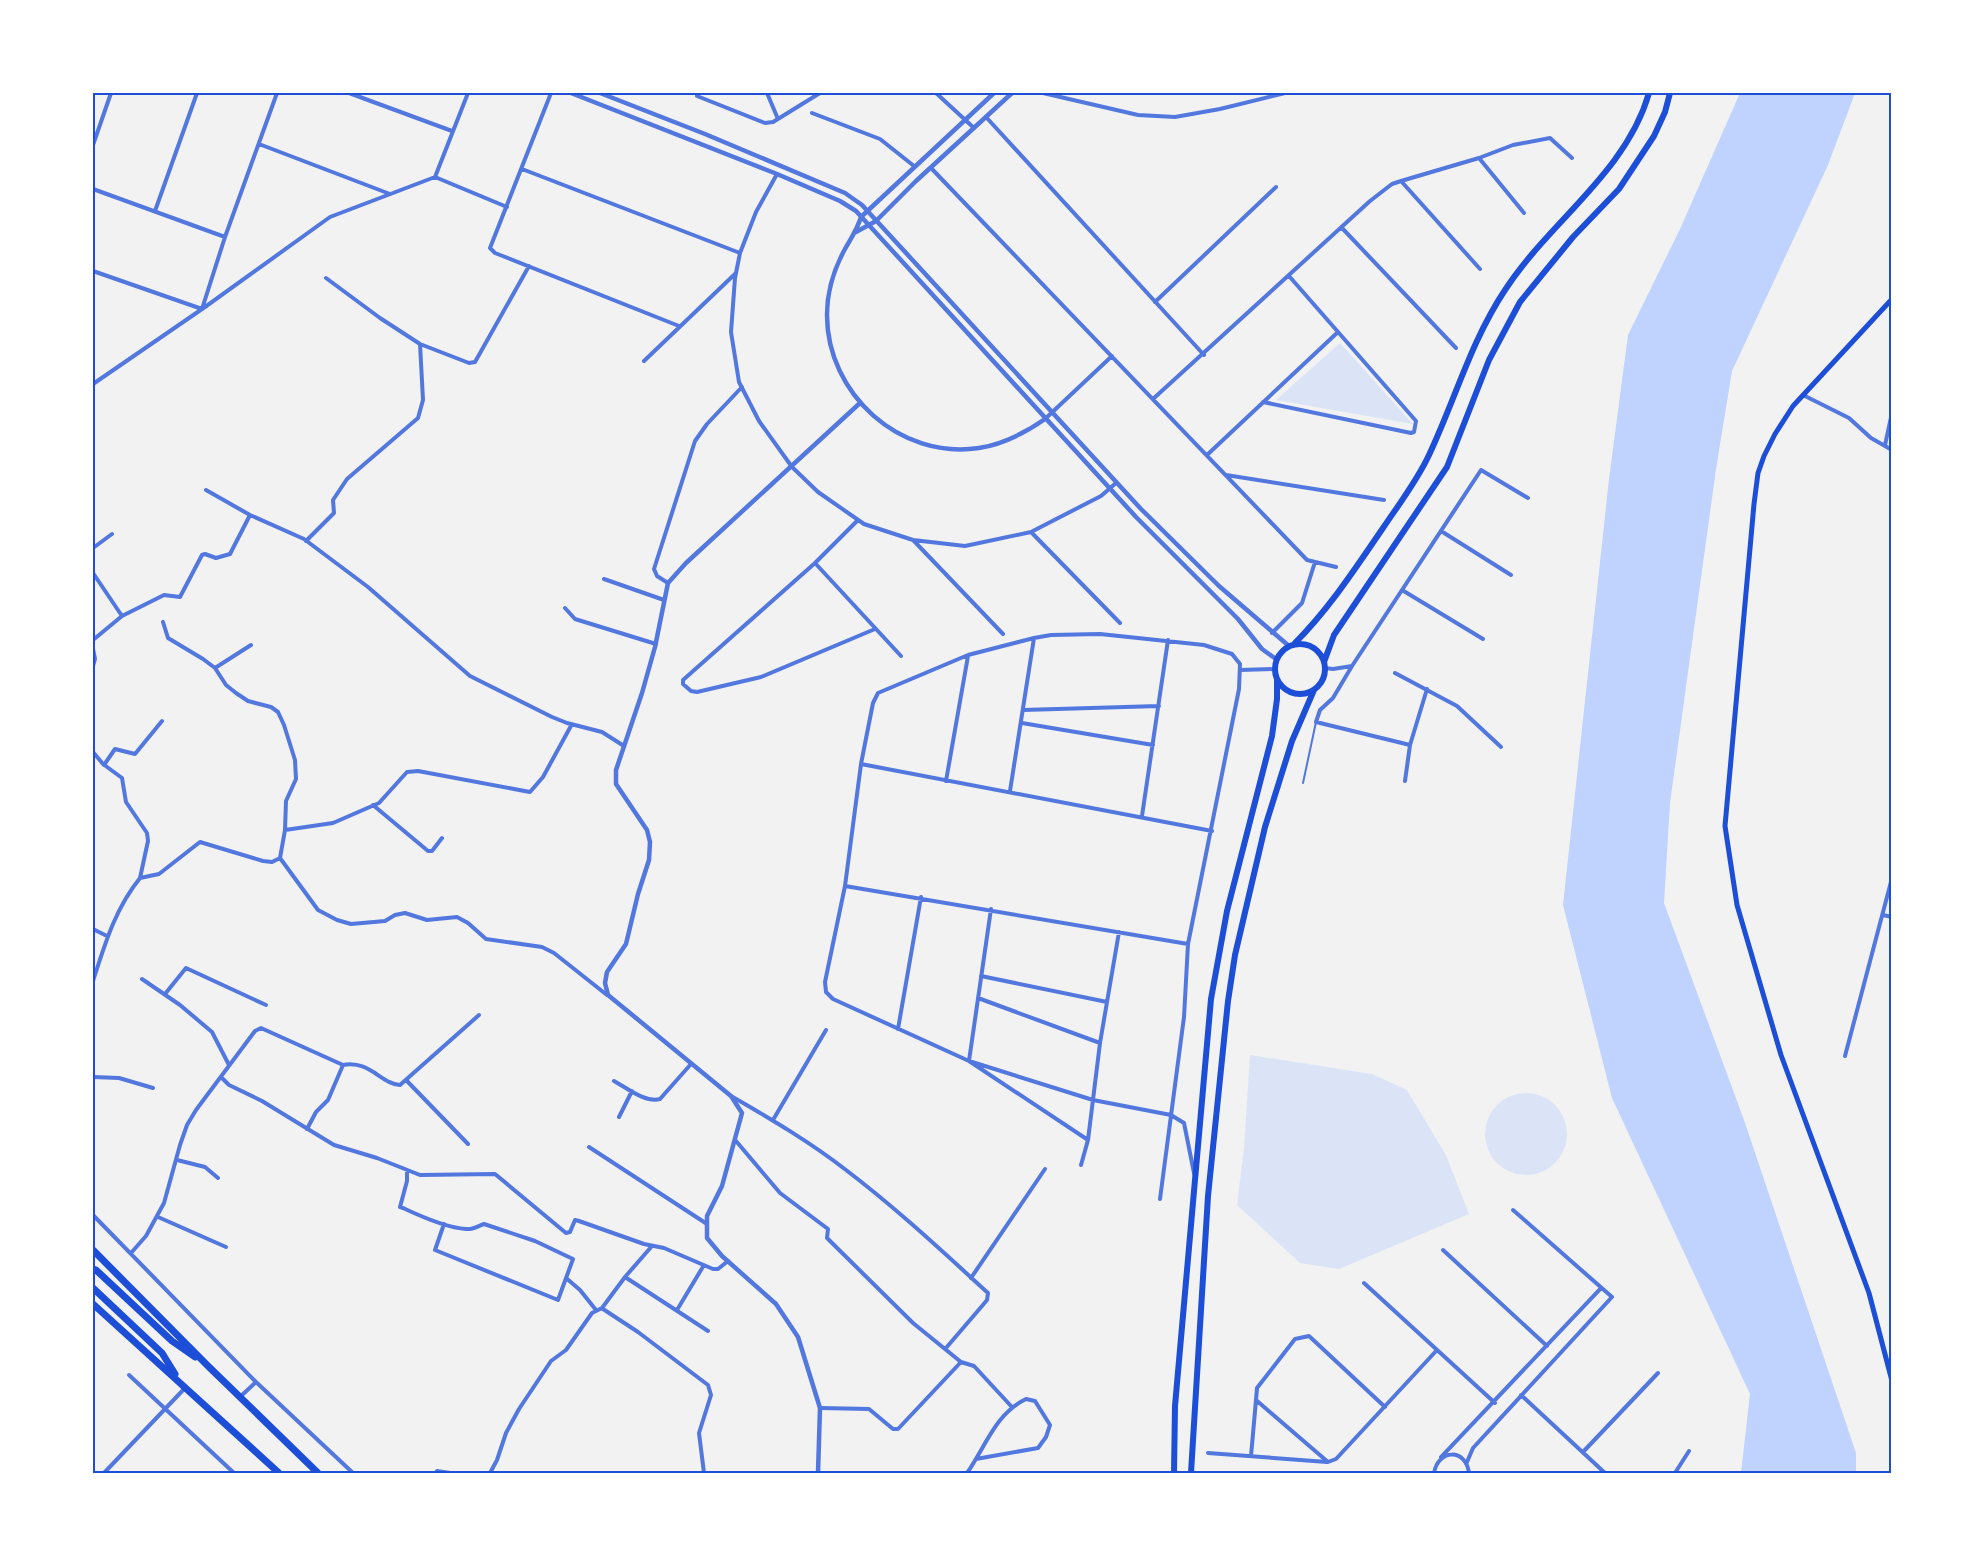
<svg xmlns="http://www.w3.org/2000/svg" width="1985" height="1566" font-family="Barlow,sans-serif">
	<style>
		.green { fill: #dbe4f7 }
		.water { fill: #bfd3fe }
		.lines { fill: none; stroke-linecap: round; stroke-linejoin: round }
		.service { stroke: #5277de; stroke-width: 2 }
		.minor { stroke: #5277de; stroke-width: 4 }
		.tertiary { stroke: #5277de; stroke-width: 4.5 }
		.secondary { stroke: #1d4ed8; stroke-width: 5 }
		.primary { stroke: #1d4ed8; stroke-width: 6 }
		.trunk { stroke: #1d4ed8; stroke-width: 7 }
		.neatline { fill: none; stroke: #1d4ed8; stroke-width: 2 }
	</style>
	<rect width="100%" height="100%" fill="#f2f2f2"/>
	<path class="green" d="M1340,343L1413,424L1276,400Z
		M1250,1055L1372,1074L1407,1090L1446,1155L1469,1214L1339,1269L1300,1263L1237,1205L1244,1148Z
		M1485 1134a41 41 0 1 1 82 0a41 41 0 1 1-82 0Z"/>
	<path class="water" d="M1740,93H1855L1828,165L1732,371L1716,469L1670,803L1664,903L1744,1120L1856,1453V1473H1741L1750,1394L1612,1098L1563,905L1609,479L1628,335L1680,229Z"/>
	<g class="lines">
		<path class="service" d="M1303,783L1316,722"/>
		<path class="minor" d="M349,93L452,131
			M551,93L490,248L495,253L679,326
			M767,93L778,119
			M936,93L974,128
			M1043,93L1138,115L1175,117L1220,109L1285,93
			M697,96L765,123L773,122L820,93
			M812,113L880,139L914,166
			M986,117L1204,355
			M259,144L390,194
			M93,145L111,93
			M1479,158L1524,213
			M931,168L1307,560L1336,567
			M522,169L740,253
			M777,174L756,212L740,253L735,278L731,332L739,382L759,421L792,467L818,492L864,524L913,540L965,546L1031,532L1101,496L1116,483
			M435,177L468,93
			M435,177L507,207
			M1401,181L1480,269
			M93,189L225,237
			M155,211L197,93
			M1342,228L1456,348
			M93,271L202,309L225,237L277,93
			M326,278L380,318L420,344L469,363L475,362L529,266
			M1155,302L1276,187
			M644,361L736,273
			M93,384L205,307L330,217L435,177
			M1803,395L1849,418L1871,438L1892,450
			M1153,399L1370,201L1392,184L1401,181L1479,158L1513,145L1550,138L1572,158
			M1263,402L1411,433L1414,432L1416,421L1289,276
			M1045,419L1112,356
			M1885,445L1892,413
			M1207,455L1338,332
			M1226,475L1384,500
			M206,490L250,515L304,539L368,587L470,676L552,717L567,723L602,732L624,746
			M858,520L815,563L683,680V684L691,691L697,692L761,677L875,629
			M1441,531L1511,575
			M1031,532L1120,623
			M306,541L334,513L333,500L347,479L418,418L423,400L420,344
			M914,541L1003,634
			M93,548L112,534
			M815,563L901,656
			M93,573L122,616
			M604,579L664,600
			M668,583L657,576L654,569L695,441L707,424L742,387
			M1402,590L1483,639
			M565,608L575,619L656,644
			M163,622L168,638L203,659L215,668L226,685L236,693L248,701L271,707L278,712L284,725L295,760L296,779L286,801L285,830L280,858L318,910L337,920L351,924L385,921L395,915L405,913L427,920L457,917L468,923L486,939L542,947L554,953L607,995
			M1272,633L1302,603L1315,562
			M93,640L122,616L164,595L180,597L202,555L205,554L216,558L230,554L250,515
			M93,649L95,659L93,666
			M1352,666L1333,698L1320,710L1316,722L1410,745
			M215,668L251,645
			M1325,668L1333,669L1352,666L1481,470L1528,498
			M1240,670L1275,669
			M1395,673L1457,706L1501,747
			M1023,710L1159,706
			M1022,723L1153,745
			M93,737V738
			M93,752L103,764L122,778L126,802L147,833L148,841L140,878
			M861,764L1212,831
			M104,765L115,749L135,754L162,721
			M946,781L968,656
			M1405,781L1410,745L1427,689
			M1010,791L1034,638
			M373,805L428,851H432L442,838
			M1142,816L1168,640
			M285,830L333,823L379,803L407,772L418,771L530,792L543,777L572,724
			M845,886L1188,944
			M991,909L969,1061L1088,1140
			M1883,915L1892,917
			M93,929L107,936
			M981,976L1107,1002
			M142,979L180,1005L212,1032L229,1065
			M93,981C105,944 115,909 140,878L159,874L200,842L263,861L272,862L280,858
			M165,994L186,968L266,1005
			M978,998L1100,1043
			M898,1029L921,897
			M1845,1056L1892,878
			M93,1077L119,1078L153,1088
			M221,1077L229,1085L262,1101L334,1145L377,1158L420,1175L495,1174L566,1233L570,1232L575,1220L579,1221L644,1244L664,1248L713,1269H718L728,1261
			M406,1080L468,1144
			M614,1081C627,1088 645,1103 660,1099L691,1064
			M731,1096C771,1119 810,1142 846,1170C896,1208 942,1251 988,1293L987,1300L982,1306L946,1348
			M619,1117L632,1091
			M773,1120L826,1030
			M307,1129L316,1112L328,1100L343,1065
			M736,1141L780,1193L828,1229L827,1238L913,1323L961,1362L974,1366L1011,1406
			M589,1147L707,1224
			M177,1160L205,1167L218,1178
			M1081,1165L1088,1140L1100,1043L1119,932
			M407,1170V1181L400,1207L403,1208C420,1216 447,1228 466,1229C472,1230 478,1226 484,1224L535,1241L573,1259L558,1300L435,1250L444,1224
			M1160,1199L1184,1017L1188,944L1239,689L1240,664L1232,654L1204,645L1100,634L1051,635L1034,638L968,655L878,693L873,703L861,764L845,886L825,982L826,992L833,999L969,1061L1093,1100L1171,1115L1184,1123L1194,1173
			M93,1215L256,1382L353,1473
			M158,1217L226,1247
			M652,1246L625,1277L708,1331
			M1443,1250L1547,1346
			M131,1253L146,1236L164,1203L180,1145L187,1125L196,1110L255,1031L261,1028L343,1065C370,1060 381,1084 400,1085L479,1015
			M566,1278L580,1290L596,1310
			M971,1278L1045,1169
			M1364,1283L1495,1403
			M603,1309L638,1332L708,1385L711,1395L699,1433L704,1473
			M677,1310L704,1265
			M129,1375L234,1473
			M1521,1395L1605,1473
			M240,1397L256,1382
			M1385,1407L1309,1336L1295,1339L1257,1388L1256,1400L1328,1462L1336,1459L1437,1350
			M820,1408L869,1409L893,1429H898L961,1362
			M1583,1452L1658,1373
			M1208,1453L1327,1462
			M1251,1456L1256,1400
			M1441,1457L1601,1288
			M1467,1462L1473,1448L1612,1297L1513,1210
			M104,1473L185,1388
			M436,1473L437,1471L450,1473
			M490,1473L497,1460L506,1433L519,1409L551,1361L566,1350L592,1313L602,1308L625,1277
			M967,1473C986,1446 995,1414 1026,1399L1035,1401L1050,1425L1046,1437L1038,1448L976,1459
			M1434,1473C1438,1449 1466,1448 1469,1473
			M1675,1473L1689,1451"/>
		<path class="tertiary" d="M571,93L777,174L840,201L856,211L1136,517L1238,619L1262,649L1276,659
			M600,93L705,134L845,193L862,205L1141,509L1219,586L1289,646
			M994,93L861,217C857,230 851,238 845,249C834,269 827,292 827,315C827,394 900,460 979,448C1004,444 1025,433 1045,419
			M856,232L876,221L916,181L1012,93
			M818,1473L820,1408L798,1337L776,1304L722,1256L707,1238V1216L722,1186L742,1113L731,1096L608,995L605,983L607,972L626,944L638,894L649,860L650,842L647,830L616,784V770L642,693L655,647L668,583L686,563L860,403"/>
		<path class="secondary" d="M1892,299L1793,406L1775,434L1764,456L1758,473L1754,504L1725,826L1737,905L1781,1055L1869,1293L1892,1381"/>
		<path class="primary" d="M1275 669a25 25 0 1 1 50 0a25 25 0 1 1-50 0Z
			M1294,644C1329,609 1355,569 1383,528C1399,504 1417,481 1429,455C1455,400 1471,341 1505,290C1549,222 1626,173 1649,93
			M1324,662L1334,635L1447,467L1489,360L1520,302L1573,237L1619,189L1654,136L1665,112L1670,93
			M1174,1473L1175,1406L1211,999L1227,911L1272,736L1277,699V679
			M1191,1473L1208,1196L1228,1001L1235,955L1265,827L1292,741L1314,690"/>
		<path class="trunk" d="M93,1250L208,1366L318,1473
			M93,1269L96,1270L172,1341L195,1357
			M93,1288L162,1353L175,1374
			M93,1304L279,1473"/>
	</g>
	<rect width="1985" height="1566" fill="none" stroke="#ffffff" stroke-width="189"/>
	<rect x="94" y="94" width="1796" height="1378" class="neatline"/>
</svg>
